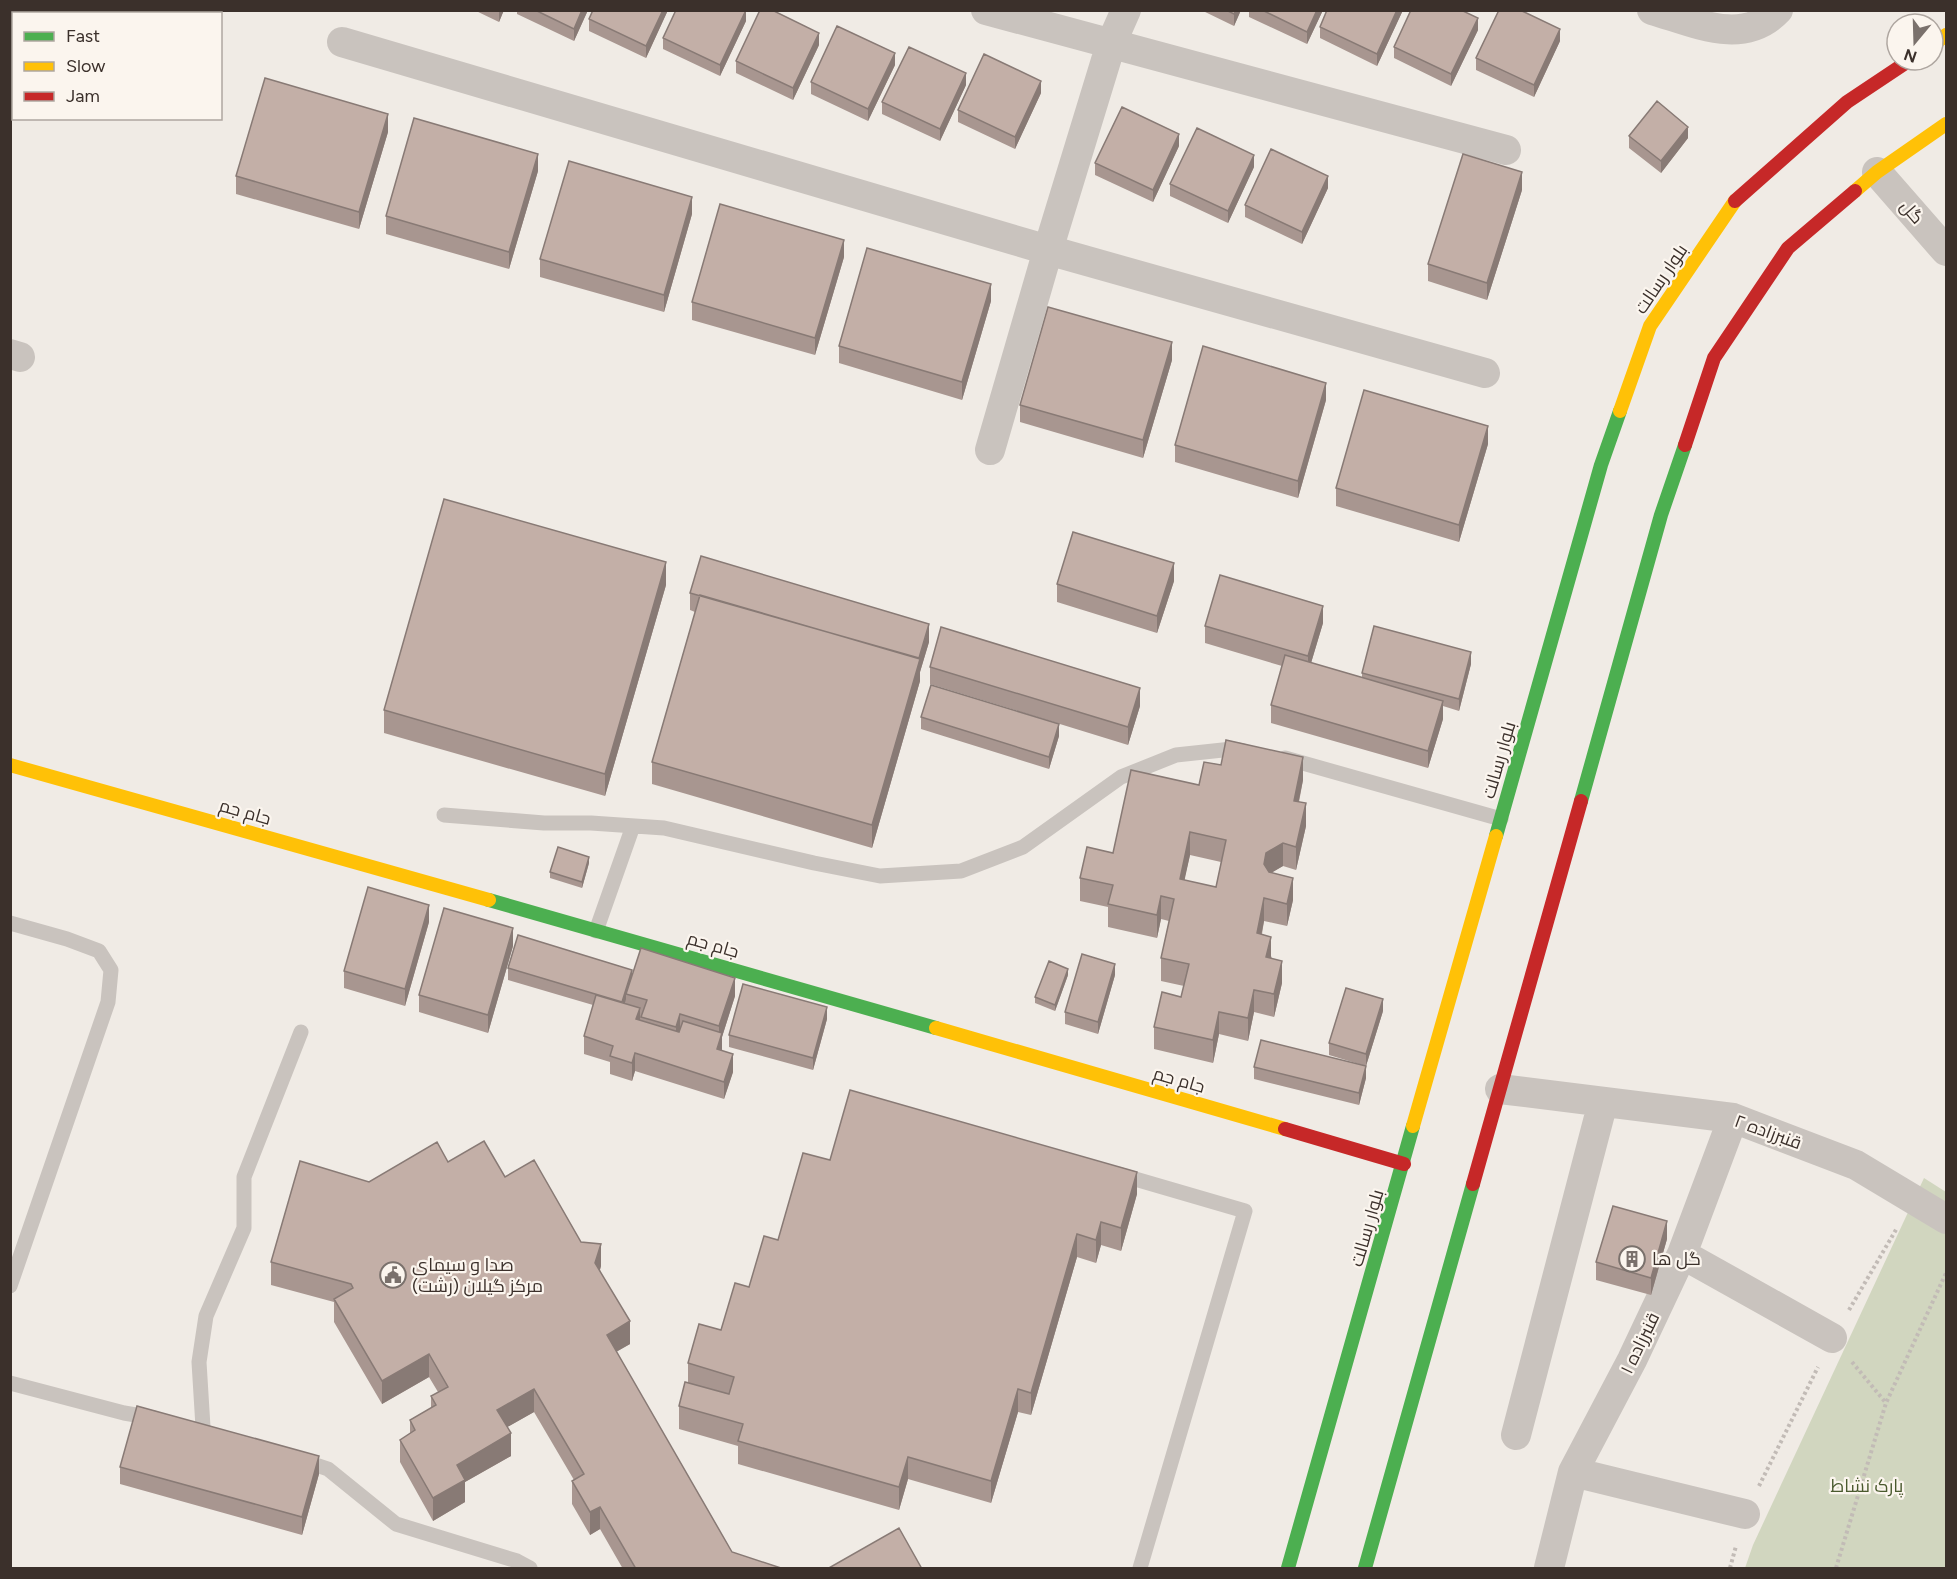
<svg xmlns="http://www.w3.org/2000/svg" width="1957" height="1579" font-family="Figtree,Cairo,sans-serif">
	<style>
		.green { fill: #d1d6bf }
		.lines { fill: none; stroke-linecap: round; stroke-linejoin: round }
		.path { stroke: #c2bbb6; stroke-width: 4; stroke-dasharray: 3 3; stroke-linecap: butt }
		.lane { stroke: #c9c3be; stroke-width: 15 }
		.street { stroke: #c9c3be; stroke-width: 30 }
		.fast { stroke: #4caf50; stroke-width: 14 }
		.slow { stroke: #ffc107; stroke-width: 14 }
		.jam { stroke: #c62828; stroke-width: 14 }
		.wall { fill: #a89690; fill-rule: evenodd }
		.shaded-wall { fill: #887a75 }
		.building { fill: #c3afa7; stroke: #887a75; stroke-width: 1.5; fill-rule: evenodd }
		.labels { text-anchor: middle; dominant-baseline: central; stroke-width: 4.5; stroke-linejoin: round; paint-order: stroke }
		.street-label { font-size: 18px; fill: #3b302b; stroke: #fbf5ee }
		.poi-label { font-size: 18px; fill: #3b302b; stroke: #fbf5ee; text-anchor: start }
		.park-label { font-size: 18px; fill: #4a5a2e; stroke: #fbf5ee }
	</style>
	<rect width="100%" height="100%" fill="#f0ebe5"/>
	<path class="green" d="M1924,1178L1946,1192V1568H1745L1753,1545Z"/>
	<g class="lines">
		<path class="path" d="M1849,1310L1897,1228
			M1852,1362L1886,1403
			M1759,1486L1818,1367
			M1730,1568L1736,1546
			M1836,1568L1886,1403L1946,1273"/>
		<path class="lane" d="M1285,758L1501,819
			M444,815L544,823H591L664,828L814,863L880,876L961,871L1023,847L1121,777L1176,755L1232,749L1243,751
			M10,923L67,939L99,951L111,970L108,1002L10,1286
			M596,931L633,826
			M1118,1174L1245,1211L1140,1568
			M10,1383L124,1413L154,1418
			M203,1427L199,1362L206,1316L244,1228V1177L301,1032
			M301,1460L328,1469L396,1524L517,1561L530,1568"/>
		<path class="street" d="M986,10L1506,150
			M1652,10C1694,22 1743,47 1778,10
			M342,42L1048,250L1485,373
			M1877,172L1946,251
			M10,354L20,357
			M990,450L1048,250L1111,44L1126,10
			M1500,1089L1733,1118L1856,1165L1946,1219
			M1682,1254L1832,1338
			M1516,1435L1603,1102
			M1573,1472L1745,1514
			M1549,1568L1573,1472L1632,1360L1682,1254L1733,1118"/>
		<path class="fast" d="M1581,801L1661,515L1685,445
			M1496,836L1601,465L1620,411
			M489,900L936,1028
			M1288,1568L1413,1126
			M1365,1568L1473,1184"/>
		<path class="slow" d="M1933,45L1946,35
			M1855,191L1877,172L1946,124
			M1620,411L1650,326L1735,201
			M10,765L489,900
			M936,1028L1285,1129
			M1413,1126L1496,836"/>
		<path class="jam" d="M1735,201L1847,102L1910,60
			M1685,445L1714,358L1788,248L1855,191
			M1285,1129L1404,1164
			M1473,1184L1581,801"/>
	</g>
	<path class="wall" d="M474,10H504L499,22Z
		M517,10H588L574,41L517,14Z
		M593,10H668L646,58L589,31V19Z
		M746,10V21L720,76L663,49V38Z
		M1201,10H1241L1234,26Z
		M1249,10H1323L1307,44L1249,17Z
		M1327,10H1403L1377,66L1320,38V27Z
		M1478,30L1451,86L1394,58V47Z
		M1560,41L1534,97L1476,70V58Z
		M819,45L793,100L736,73V61Z
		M895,65L868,121L811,94V82Z
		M966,85L940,141L882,114V102Z
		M1041,93L1015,149L958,122V110Z
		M388,132L359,229L236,194V176Z
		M1629,136L1688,138L1661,173L1629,148Z
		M1179,146L1153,202L1095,175V163Z
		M1254,167L1228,223L1170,196V184Z
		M538,171L509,269L386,234V216Z
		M1328,188L1302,244L1245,217V205Z
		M1522,190L1487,300L1428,281V264Z
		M692,214L664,312L540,277V259Z
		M844,257L815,355L692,320V302Z
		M991,301L962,400L839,363V346Z
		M1172,360L1143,458L1020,422V405Z
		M1326,400L1298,498L1175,462V445Z
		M1488,444L1459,542L1336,506V488Z
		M1174,581L1157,633L1057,602V584Z
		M666,585L605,796L384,733V710Z
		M690,593L929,642L920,672V681L872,848L652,784V762L695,612L690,610Z
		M1323,623L1311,663L1362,678V673L1471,664L1459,711L1443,706V719L1428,768L1271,723V705L1282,666L1205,643V626Z
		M930,667L1140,706L1128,745L930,684Z
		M921,717L1059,736L1049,769L921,729Z
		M1221,765L1303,780L1299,802L1306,826L1296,870L1283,866L1272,872L1293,900L1287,926L1264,921L1262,934L1282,983L1274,1017L1254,1012L1248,1041L1219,1034L1213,1063L1154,1049V1027L1181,997L1184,986L1161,981V958L1169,921L1161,919L1157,938L1108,927V907L1080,901V878L1113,853L1199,785ZM1190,855L1221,862L1216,887L1184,880Z
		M589,863L582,888L550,878V872Z
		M429,922L405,1006L344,988V971Z
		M513,946L488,1033L419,1012V995Z
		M508,968L632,978L735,996L722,1037V1050L733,1072L724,1099L635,1071L632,1081L610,1074V1062L584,1054V1036L593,1005L508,980Z
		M1068,975L1055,1011L1035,1003V997Z
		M1115,975L1098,1034L1065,1024V1012Z
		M1383,1011L1366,1066V1078L1359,1105L1254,1079V1067L1362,1065L1329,1055V1043Z
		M827,1019L813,1070L729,1047V1035Z
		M830,1160L1137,1194L1121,1251L1101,1245L1096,1263L1077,1257L1031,1415L1018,1412L991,1503L908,1479L899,1510L738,1464V1446L679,1429V1406L688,1383V1363L721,1330L749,1287L778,1240Z
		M448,1162L505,1177L581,1242L601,1266L600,1270L630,1344L616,1352L732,1552L784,1569H623L600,1529L590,1535L572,1504V1481L574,1480L534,1412L507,1427L511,1456L465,1482V1502L433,1521L400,1462V1440L410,1434V1420L431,1408V1396L438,1392L429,1377L382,1404L334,1322V1302L271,1285V1262L369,1182Z
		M1667,1239L1651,1295L1596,1280V1262Z
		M120,1467L319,1474L302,1535L120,1484Z"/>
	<path class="shaded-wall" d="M499,10H504L499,22Z
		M582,10H588L574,41V29Z
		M663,10H668L646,58V46Z
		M746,10V21L720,76V65Z
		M1236,10H1241L1234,26V14Z
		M1317,10H1323L1307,44V32Z
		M1397,10H1403L1377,66V54Z
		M1478,18V30L1451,86V74Z
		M1560,29V41L1534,97V85Z
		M819,33V45L793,100V88Z
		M895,53V65L868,121V109Z
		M966,73V85L940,141V129Z
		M1041,81V93L1015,149V137Z
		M388,114V132L359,229V212Z
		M1688,127V138L1661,173V161Z
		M1179,134V146L1153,202V190Z
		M538,154V171L509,269V252Z
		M1254,155V167L1228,223V211Z
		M1522,172V190L1487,300V283Z
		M1328,176V188L1302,244V232Z
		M692,197V214L664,312V295Z
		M844,240V257L815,355V338Z
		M991,284V301L962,400V382Z
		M1172,342V360L1143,458V440Z
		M1326,383V400L1298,498V481Z
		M1488,426V444L1459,542V525Z
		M666,562V585L605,796V774Z
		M1174,563V581L1157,633V616Z
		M1323,606V623L1308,673V656Z
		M929,624V642L920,672V681L872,848V825Z
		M1471,652V664L1459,711V699Z
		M1140,688V706L1128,745V727Z
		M1443,701V719L1428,768V751Z
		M1059,724V736L1049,769V757Z
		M1303,757V780L1294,824V801Z
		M1306,803V826L1296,870V847Z
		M1190,832V855L1180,901V879Z
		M1283,843V866L1266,876L1264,864L1266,853Z
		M589,857V863L582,888V882Z
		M1293,878V900L1287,926V904Z
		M1161,896V919L1157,938V915Z
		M1264,898V921L1257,956V933Z
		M429,905V922L405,1006V989Z
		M513,928V946L488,1033V1015Z
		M1271,937V960L1266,957Z
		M1282,961V983L1274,1017V994Z
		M1115,964V975L1098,1034V1022Z
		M1068,969V975L1055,1011V1005Z
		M632,970V982L626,994V999L622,1014V1002Z
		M735,978V996L722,1037V1050L717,1049L719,1040V1026Z
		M1254,990V1012L1248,1041V1018Z
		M1383,999V1011L1366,1066V1054Z
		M827,1007V1019L813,1070V1058Z
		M640,1008V1026L636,1019Z
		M1219,1012V1034L1213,1063V1040Z
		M680,1014V1032L676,1045V1027Z
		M635,1053V1071L632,1081V1063Z
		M733,1054V1072L724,1099V1082Z
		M1366,1066V1078L1359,1105V1093Z
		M1137,1172V1194L1121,1251V1228Z
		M1667,1221V1239L1651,1295V1278Z
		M1101,1222V1245L1096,1263V1240Z
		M1077,1234V1257L1031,1415V1393Z
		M601,1244V1266L595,1285V1263Z
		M630,1321V1344L607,1357V1335Z
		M429,1354V1377L382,1404V1381Z
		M534,1389V1412L497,1433V1410Z
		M1018,1389V1412L991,1503V1481Z
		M511,1433V1456L465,1482V1502L433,1521V1498L457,1465Z
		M319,1456V1474L302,1535V1517Z
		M908,1457V1479L899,1510V1487Z
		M600,1507V1529L590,1535V1512Z"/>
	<path class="building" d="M535,10H582L574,29Z
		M593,10H663L646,46L589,19Z
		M676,10H746L720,65L663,38Z
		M760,10H772L819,33L793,88L736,61Z
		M1226,10H1236L1234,14Z
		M1262,10H1317L1307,32Z
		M1327,10H1397L1377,54L1320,27Z
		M1411,10H1461L1478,18L1451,74L1394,47Z
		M1499,10H1520L1560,29L1534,85L1476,58Z
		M837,26L895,53L868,109L811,82Z
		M909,47L966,73L940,129L882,102Z
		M984,54L1041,81L1015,137L958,110Z
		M265,78L388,114L359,212L236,176Z
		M1657,101L1688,127L1661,161L1629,136Z
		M1122,107L1179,134L1153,190L1095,163Z
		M414,118L538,154L509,252L386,216Z
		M1197,128L1254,155L1228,211L1170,184Z
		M1271,149L1328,176L1302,232L1245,205Z
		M1463,154L1522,172L1487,283L1428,264Z
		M569,161L692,197L664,295L540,259Z
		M720,204L844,240L815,338L692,302Z
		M867,248L991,284L962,382L839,346Z
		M1048,307L1172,342L1143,440L1020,405Z
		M1203,346L1326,383L1298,481L1175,445Z
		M1364,390L1488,426L1459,525L1336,488Z
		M444,499L666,562L605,774L384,710Z
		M1073,532L1174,563L1157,616L1057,584Z
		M701,556L929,624L919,658L690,593Z
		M1220,575L1323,606L1308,656L1205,626Z
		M700,595L920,659L872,825L652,762Z
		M1374,626L1471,652L1459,699L1362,673Z
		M941,627L1140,688L1128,727L930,667Z
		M1285,655L1443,701L1428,751L1271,705Z
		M931,685L1059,724L1049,757L921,717Z
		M1226,740L1303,757L1294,801L1306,803L1296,847L1283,843L1266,853L1264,864L1269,872L1293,878L1287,904L1264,898L1257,933L1271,937L1266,957L1282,961L1274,994L1254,990L1248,1018L1219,1012L1213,1040L1154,1027L1162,992L1181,997L1189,964L1161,958L1174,899L1161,896L1157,915L1108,904L1113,885L1080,878L1087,847L1113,853L1131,770L1199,785L1204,762L1221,765ZM1190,832L1226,840L1216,887L1180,879Z
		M558,847L589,857L582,882L550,872Z
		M368,887L429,905L405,989L344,971Z
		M444,908L513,928L488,1015L419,995Z
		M518,935L632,970L622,1002L508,968Z
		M641,948L735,978L719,1026L680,1014L676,1027L641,1017L647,1000L626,994Z
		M1082,954L1115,964L1098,1022L1065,1012Z
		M1049,961L1068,969L1055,1005L1035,997Z
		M743,984L827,1007L813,1058L729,1035Z
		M1346,988L1383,999L1366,1054L1329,1043Z
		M596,995L640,1008L636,1019L679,1032L683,1021L722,1033L717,1049L733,1054L724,1082L635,1053L632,1063L610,1056L613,1046L584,1036Z
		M1261,1040L1366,1066L1359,1093L1254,1067Z
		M850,1090L1137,1172L1121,1228L1101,1222L1096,1240L1077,1234L1031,1393L1018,1389L991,1481L908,1457L899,1487L738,1441L743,1424L679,1406L685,1382L729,1394L734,1377L688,1363L699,1324L721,1330L735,1283L749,1287L764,1236L778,1240L803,1153L830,1160Z
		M484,1141L505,1177L534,1160L581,1242L601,1244L595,1263L630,1321L607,1335L732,1552L784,1569H636L600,1507L590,1512L572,1481L584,1474L534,1389L497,1410L511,1433L457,1465L465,1480L433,1498L400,1440L415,1430L410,1420L436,1405L431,1396L448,1387L429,1354L382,1381L334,1299L353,1288L351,1284L271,1262L300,1161L369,1182L437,1142L448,1162Z
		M1613,1206L1667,1221L1651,1278L1596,1262Z
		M137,1406L319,1456L302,1517L120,1467Z
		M899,1528L922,1569H827Z"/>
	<defs>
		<g id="building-ring" transform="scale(1.35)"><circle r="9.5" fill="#fbf5ee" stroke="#7a716c" stroke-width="1.5"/><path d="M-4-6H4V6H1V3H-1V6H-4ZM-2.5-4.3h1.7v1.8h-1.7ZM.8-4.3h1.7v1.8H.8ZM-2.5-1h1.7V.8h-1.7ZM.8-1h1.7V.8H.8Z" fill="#7a716c"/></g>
		<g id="civic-ring" transform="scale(1.35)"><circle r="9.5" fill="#fbf5ee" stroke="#7a716c" stroke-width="1.5"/><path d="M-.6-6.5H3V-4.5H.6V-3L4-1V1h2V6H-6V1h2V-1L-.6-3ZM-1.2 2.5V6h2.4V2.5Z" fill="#7a716c"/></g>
	</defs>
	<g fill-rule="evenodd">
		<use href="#building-ring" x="1632" y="1259"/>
		<use href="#civic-ring" x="393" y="1275"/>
	</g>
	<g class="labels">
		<g class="street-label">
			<text transform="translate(1912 212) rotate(49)">گل</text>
			<text transform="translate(1661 279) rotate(-56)">بلوار رسالت</text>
			<text transform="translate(1499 760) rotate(-74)">بلوار رسالت</text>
			<text transform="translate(245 812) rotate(16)">جام جم</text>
			<text transform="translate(713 945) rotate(16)">جام جم</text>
			<text transform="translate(1179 1080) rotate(16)">جام جم</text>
			<text transform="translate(1768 1132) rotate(20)">قنبرزاده ۲</text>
			<text transform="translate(1367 1228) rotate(-74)">بلوار رسالت</text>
			<text transform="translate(1640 1343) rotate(-64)">قنبرزاده ۱</text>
		</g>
		<g class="poi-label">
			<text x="1652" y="1259">گل ها</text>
			<text x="412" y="1265">صدا و سیمای<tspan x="412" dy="21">مرکز گیلان (رشت)</tspan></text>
		</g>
		<g class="park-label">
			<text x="1867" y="1486">پارک نشاط</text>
		</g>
	</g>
	<rect width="1957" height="1579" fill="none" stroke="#3b302b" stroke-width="24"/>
	<rect x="12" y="12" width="210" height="108" fill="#fbf5ee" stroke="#aea6a0" stroke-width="1.5"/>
	<rect x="24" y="32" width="30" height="9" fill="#4caf50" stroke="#aea6a0" stroke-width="1.5"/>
	<text x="66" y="42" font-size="18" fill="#3b302b">Fast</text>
	<rect x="24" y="62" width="30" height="9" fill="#ffc107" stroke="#aea6a0" stroke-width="1.5"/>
	<text x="66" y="72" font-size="18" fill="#3b302b">Slow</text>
	<rect x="24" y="92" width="30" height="9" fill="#c62828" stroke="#aea6a0" stroke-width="1.5"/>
	<text x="66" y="102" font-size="18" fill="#3b302b">Jam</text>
	<g transform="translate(1915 42) rotate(199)"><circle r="28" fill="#fbf5ee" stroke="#aea6a0" stroke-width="1.5"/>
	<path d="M0-4.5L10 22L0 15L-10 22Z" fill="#7a716c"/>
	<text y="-9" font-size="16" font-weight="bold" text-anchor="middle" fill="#3b302b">N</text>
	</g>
</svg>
